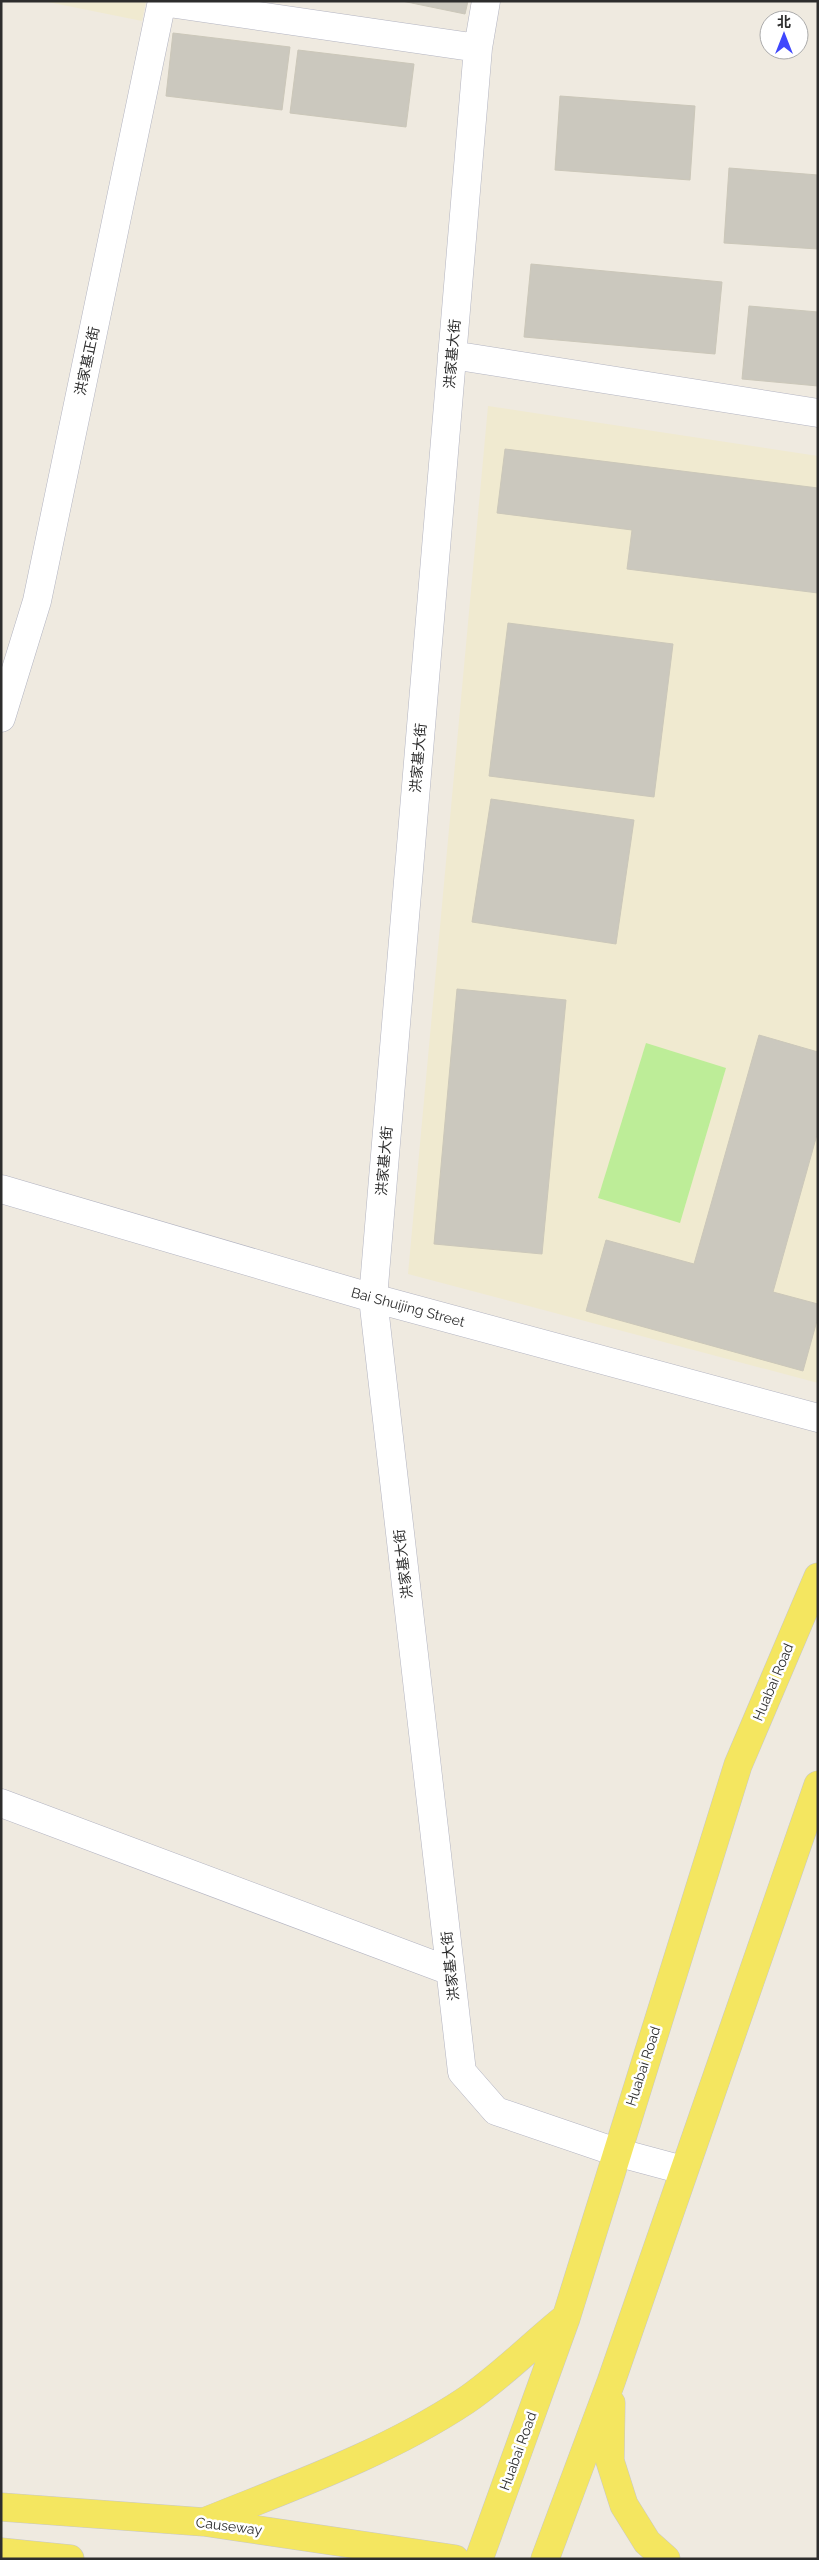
<svg xmlns="http://www.w3.org/2000/svg" width="819" height="2560" font-family="Raleway,'Noto Sans SC',sans-serif">
	<style>
		.education { fill: #f0ead0 }
		.pitch { fill: #bded98 }
		.building { fill: #cbc8be; stroke: #cbc7b9 }
		.lines { fill: none; stroke-linecap: round; stroke-linejoin: round }
		.minor-casing { stroke: #b3b4c1; stroke-width: 29 }
		.major-casing { stroke: #c8c8c8; stroke-width: 29 }
		.minor { stroke: #fff; stroke-width: 28 }
		.major { stroke: #f4e660; stroke-width: 28 }
		.labels { text-anchor: middle; dominant-baseline: central; stroke-width: 5; stroke-linejoin: round; paint-order: stroke }
		.street-label { font-size: 14px; fill: #2d2d2d; stroke: #fff }
	</style>
	<rect width="100%" height="100%" fill="#efeae0"/>
	<path class="education" d="M43,1H146L142,21Z
		M488,406L818,456V1383L408,1274Z"/>
	<path class="pitch" d="M646,1043L726,1068L680,1223L598,1198Z"/>
	<path class="building" d="M402,1H468L465,14Z
		M173,33L290,47L282,110L166,96Z
		M298,50L414,64L406,127L290,113Z
		M560,96L695,106L690,180L555,170Z
		M729,168L818,175V249L724,243Z
		M531,264L722,282L715,354L524,337Z
		M749,306L818,312V386L742,379Z
		M505,449L818,488V593L627,569L632,530L497,513Z
		M508,623L673,644L654,797L489,776Z
		M491,799L634,820L616,944L472,922Z
		M457,989L566,1000L542,1254L434,1244Z
		M759,1035L818,1052V1131L773,1292L818,1304V1317L803,1371L586,1311L606,1240L694,1264Z"/>
	<g class="lines">
		<g class="minor-casing">
			<path id="minor" d="M486,1L478,48L373,1298L462,2072L496,2111L616,2152L683,2170
				M162,2L478,48
				M452,355L818,413
				M1,718L37,601L162,1
				M1,1189L373,1298L818,1418
				M1,1803L450,1971"/>
		</g>
		<g class="major-casing">
			<path id="major" d="M611,2403L610,2461L624,2505L647,2542L666,2559
				M1,2507L204,2522L455,2559
				M204,2522C293,2486 385,2454 465,2401C498,2379 533,2344 564,2319
				M1,2552L70,2559
				M479,2559L566,2318L738,1765L818,1577
				M545,2559L611,2382L818,1785"/>
		</g>
		<use href="#minor" class="minor"/>
		<use href="#major" class="major"/>
	</g>
	<g class="labels">
		<g class="street-label">
			<text transform="translate(452 354) rotate(-85)">洪家基大街</text>
			<text transform="translate(87 361) rotate(-78)">洪家基正街</text>
			<text transform="translate(418 758) rotate(-85)">洪家基大街</text>
			<text transform="translate(384 1161) rotate(-85)">洪家基大街</text>
			<text transform="translate(408 1307) rotate(15)">Bai Shuijing Street</text>
			<text transform="translate(403 1564) rotate(-97)">洪家基大街</text>
			<text transform="translate(773 1682) rotate(-67)">Huabai Road</text>
			<text transform="translate(450 1966) rotate(-96)">洪家基大街</text>
			<text transform="translate(643 2066) rotate(-72)">Huabai Road</text>
			<text transform="translate(518 2451) rotate(-70)">Huabai Road</text>
			<text transform="translate(229 2526) rotate(7)">Causeway</text>
		</g>
	</g>
	<rect width="819" height="2560" fill="none" stroke="#2d2d2d" stroke-width="5"/>
	<g transform="translate(784 35)"><circle r="24" fill="#ffffff" stroke="#ababab"/>
	<path d="M0-4L9 19L0 12L-9 19Z" fill="#3f47fd"/>
	<text y="-8" font-size="14" font-weight="bold" text-anchor="middle" fill="#2d2d2d">北</text>
	</g>
</svg>
